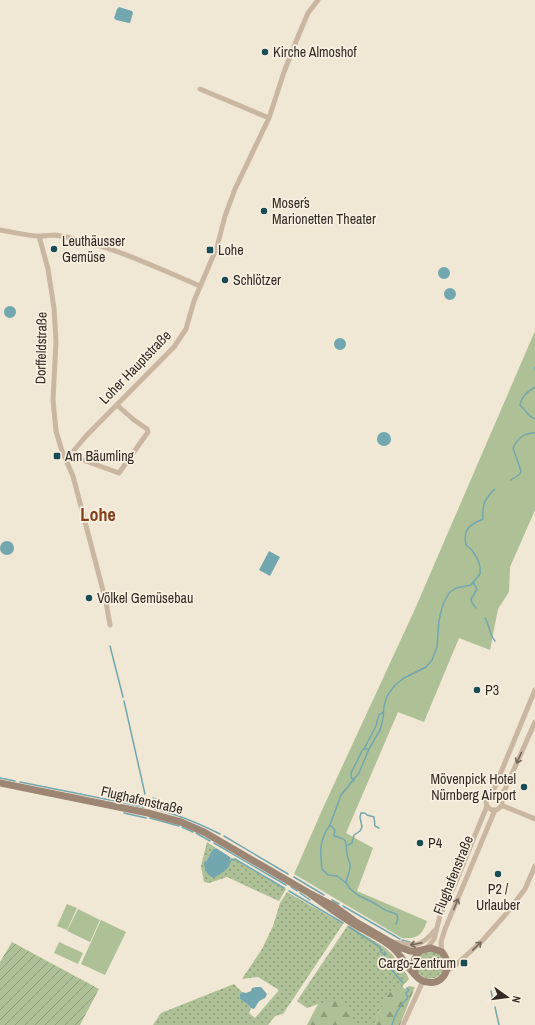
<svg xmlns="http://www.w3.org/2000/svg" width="535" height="1025" font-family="'Archivo Narrow',sans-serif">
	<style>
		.grass { fill: url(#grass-dots) }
		.forest { fill: url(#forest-firs) }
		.park { fill: #aec095 }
		.garden { fill: url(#garden-furrows) }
		.water { fill: #73a7af }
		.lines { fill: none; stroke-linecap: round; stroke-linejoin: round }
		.stream { stroke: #73a7af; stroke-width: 1.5 }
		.minor { stroke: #c9b7a1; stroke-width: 5 }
		.secondary { stroke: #9d8673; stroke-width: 7 }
		.oneway { stroke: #76695c }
		.poi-dot { fill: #194c56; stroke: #f9f0e1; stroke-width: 1.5 }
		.labels { text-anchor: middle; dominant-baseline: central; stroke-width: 3.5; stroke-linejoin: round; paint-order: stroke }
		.poi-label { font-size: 14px; fill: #332a24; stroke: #f9f0e1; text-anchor: start }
		.street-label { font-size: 14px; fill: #332a24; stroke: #f9f0e1 }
		.district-label { font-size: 18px; font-weight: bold; fill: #853e1b; stroke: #f9f0e1 }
	</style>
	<defs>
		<pattern id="grass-dots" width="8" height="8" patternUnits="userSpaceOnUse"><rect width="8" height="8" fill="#aec095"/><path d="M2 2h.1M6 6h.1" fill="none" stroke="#8e9c79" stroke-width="1.8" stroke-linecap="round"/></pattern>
		<pattern id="forest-firs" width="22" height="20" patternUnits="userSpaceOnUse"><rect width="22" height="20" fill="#aec095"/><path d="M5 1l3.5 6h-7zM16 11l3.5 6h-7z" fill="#8e9c79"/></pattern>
		<pattern id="garden-furrows" width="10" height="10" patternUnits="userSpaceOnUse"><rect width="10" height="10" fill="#aec095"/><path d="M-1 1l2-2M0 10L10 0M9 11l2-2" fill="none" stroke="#8e9c79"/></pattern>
	</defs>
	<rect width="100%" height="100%" fill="#f1e7d5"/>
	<path class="grass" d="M207,842L216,848L212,850L206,862L231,860L230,857L286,889L279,901L227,877L209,883L204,882L201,866Z
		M287,892L343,924L283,1014L275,1016L268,1025H153L161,1013L234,984L242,992L240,994V999L247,1004L251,1008L249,1013L255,1018L279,990L258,977L242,979L262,949L273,926L280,903Z
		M348,925L384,947L392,954L407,975L409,979L379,1011L375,1025H351V1009L318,1004L307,1008L297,1001Z
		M424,950L439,952L445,964C444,967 443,971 441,973C434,983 421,978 416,970L415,959Z"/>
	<path class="forest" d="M402,986L405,989L409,986L415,987L400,1025H375L379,1011L390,992L397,991Z
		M336,1000L351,1009V1025H307L318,1004Z"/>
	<path class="park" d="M535,331V510L510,567L509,592L498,609L490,650L459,638L424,722L398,712L346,833L373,848L357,891L427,921C422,936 417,939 402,938L294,874L323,808L415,609Z
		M67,904L77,908L67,930L57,926Z
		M78,909L100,920L90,942L67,931Z
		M101,920L126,932L105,975L81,964Z
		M59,942L83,953L78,964L54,953Z"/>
	<path class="garden" d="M12,942L99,989L80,1025H0V962Z"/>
	<path class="water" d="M119,7L132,11L133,13L130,23H129L116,20L114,18L117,9Z
		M438 273a6 6 0 1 1 12 0a6 6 0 1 1-12 0Z
		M444 294a6 6 0 1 1 12 0a6 6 0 1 1-12 0Z
		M4 312a6 6 0 1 1 12 0a6 6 0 1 1-12 0Z
		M334 344a6 6 0 1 1 12 0a6 6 0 1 1-12 0Z
		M377 439a7 7 0 1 1 14 0a7 7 0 1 1-14 0Z
		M0 548a7 7 0 1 1 14 0a7 7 0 1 1-14 0Z
		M269,551L280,557L270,576L259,570Z
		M216,848L230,857C233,868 222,873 214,878C206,875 205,870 204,862H206L212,850Z
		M257,987H261L267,994L265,998C256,1002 259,1003 254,1009L251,1008L247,1004L240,999V994L242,992L246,993L251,991L252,988Z"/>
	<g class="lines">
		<path class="stream" d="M535,367V370
			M535,387C528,392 522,395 520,405L530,416L535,419
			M511,480L520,474L521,471L513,448C518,438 523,433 535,433
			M473,582L477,589L471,599L472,603L476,608
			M485,618C491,627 488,633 495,641
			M110,646L123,697
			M124,701L145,794
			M364,749L376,726L379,715L383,712
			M0,778L15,781
			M354,781L351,777V773L362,751L364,749H368
			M20,782L110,800
			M153,798L177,810
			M111,800L143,807
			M154,809C178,814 198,823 220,834
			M124,813L146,818
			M150,818L179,826
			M330,825C319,840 320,852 322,869L328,875L337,876L346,883
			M182,827L193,832
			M196,833L210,841
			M224,836L288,874
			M214,843L286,885
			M348,845L352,843L354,835L360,831L362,827L360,817L361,813H365L367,815L374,817L375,826L379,828
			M231,860L235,859L284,888
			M294,877L324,895
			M291,887L297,891
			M289,891L343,923
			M300,893L310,900
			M332,900L339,904
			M343,906L400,939
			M396,924C397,921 399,918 397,915C394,912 388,912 385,910C381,908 378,905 374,903C363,897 353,895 346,883C347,877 351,869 350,864C350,861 347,858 347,854C345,842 350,840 334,836L335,830L330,825L341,795L359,773L369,749L380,730L383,719L384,706L387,696L395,685L404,678L426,667L432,660L437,647L439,620L443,604L449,593L456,588L471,585L480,574V566L477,558L472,550L466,545C463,529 469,525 483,519C482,504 485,498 495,489
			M349,927L380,947L381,952L384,954
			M402,940L410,942
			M385,952L384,961L403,983
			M491,991L493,1000
			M495,1007L499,1025
			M392,1025C395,1014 400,1005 408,998L406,993L409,990L407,988"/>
		<path class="minor" d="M200,89L269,118
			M0,230C13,232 27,236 40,236C45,236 50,235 55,235C106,243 153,266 200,286
			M39,236L48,269L54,308L56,341L53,400L56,431L62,451L73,476L106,602L110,625
			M69,455L119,473L148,432L147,429L134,420L117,405
			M66,460L86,436L174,347L186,329L194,301L217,247L225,216L235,189L269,118L284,72L297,39L308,13L318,0
			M486 802a8 8 0 1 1 16 0a8 8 0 1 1-16 0Z
			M492,794L535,690
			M498,795L504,791L507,785L535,722
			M501,805L535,819
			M393,942C415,946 420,948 435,930
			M427,948L434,939L440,916L455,884L487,806
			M442,952L441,942L445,929L495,810
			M447,971L457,964L483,940L506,914L525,889L535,866
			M403,1025L423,981"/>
		<path class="secondary" d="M0,783L148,813L181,822L204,832L309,893L334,906L356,922L399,947L410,951H417L431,948L442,952C455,968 441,990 421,980C411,974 403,957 393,948C383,939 369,933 357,926C340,916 325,905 309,893
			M415,972C412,964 414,957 420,951"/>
	</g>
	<defs><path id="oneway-shaft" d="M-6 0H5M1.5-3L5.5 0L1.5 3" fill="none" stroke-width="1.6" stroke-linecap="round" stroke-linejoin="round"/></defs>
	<g class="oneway">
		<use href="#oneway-shaft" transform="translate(519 758) rotate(114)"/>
		<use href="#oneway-shaft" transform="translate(456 904) rotate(-68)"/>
		<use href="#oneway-shaft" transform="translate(416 944) rotate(168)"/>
		<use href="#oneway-shaft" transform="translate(477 946) rotate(-44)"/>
	</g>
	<g class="poi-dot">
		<circle cx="265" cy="52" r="4"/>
		<circle cx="264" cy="211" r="4"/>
		<circle cx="54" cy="249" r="4"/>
		<rect x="206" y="246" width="8" height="8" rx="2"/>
		<circle cx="225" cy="280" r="4"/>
		<rect x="53" y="452" width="8" height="8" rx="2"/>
		<circle cx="89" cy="598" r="4"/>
		<circle cx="477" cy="690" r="4"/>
		<circle cx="524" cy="787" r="4"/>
		<circle cx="420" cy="843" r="4"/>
		<circle cx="498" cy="874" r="4"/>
		<rect x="460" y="959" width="8" height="8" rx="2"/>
	</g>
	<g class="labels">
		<g class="poi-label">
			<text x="273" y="52">Kirche Almoshof</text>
			<text x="272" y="203">Moser´s<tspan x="272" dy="16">Marionetten Theater</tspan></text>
			<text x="62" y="241">Leuthäusser<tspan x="62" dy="16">Gemüse</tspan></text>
			<text x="218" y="250">Lohe</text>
			<text x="233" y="280">Schlötzer</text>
			<text x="65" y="456">Am Bäumling</text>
			<text x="97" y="598">Völkel Gemüsebau</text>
			<text x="485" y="690">P3</text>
			<text x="516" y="779" text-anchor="end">Mövenpick Hotel<tspan x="516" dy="16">Nürnberg Airport</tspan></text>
			<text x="428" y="843">P4</text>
			<text x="498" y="889" text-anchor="middle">P2 /<tspan x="498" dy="16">Urlauber</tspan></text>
			<text x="456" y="963" text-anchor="end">Cargo-Zentrum</text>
		</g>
		<g class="street-label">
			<text transform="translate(41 348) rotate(-89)">Dorffeldstraße</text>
			<text transform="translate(135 367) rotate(-46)">Loher Hauptstraße</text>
			<text transform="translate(142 800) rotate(13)">Flughafenstraße</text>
			<text transform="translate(453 875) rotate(-68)">Flughafenstraße</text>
		</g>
		<g class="district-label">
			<text x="98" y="514">Lohe</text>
		</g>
	</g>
	<g transform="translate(507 997) rotate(104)" stroke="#f9f0e1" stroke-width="3" paint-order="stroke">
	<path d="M0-3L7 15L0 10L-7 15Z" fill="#332a24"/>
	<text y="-6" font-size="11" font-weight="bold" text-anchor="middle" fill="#332a24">N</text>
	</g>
</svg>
